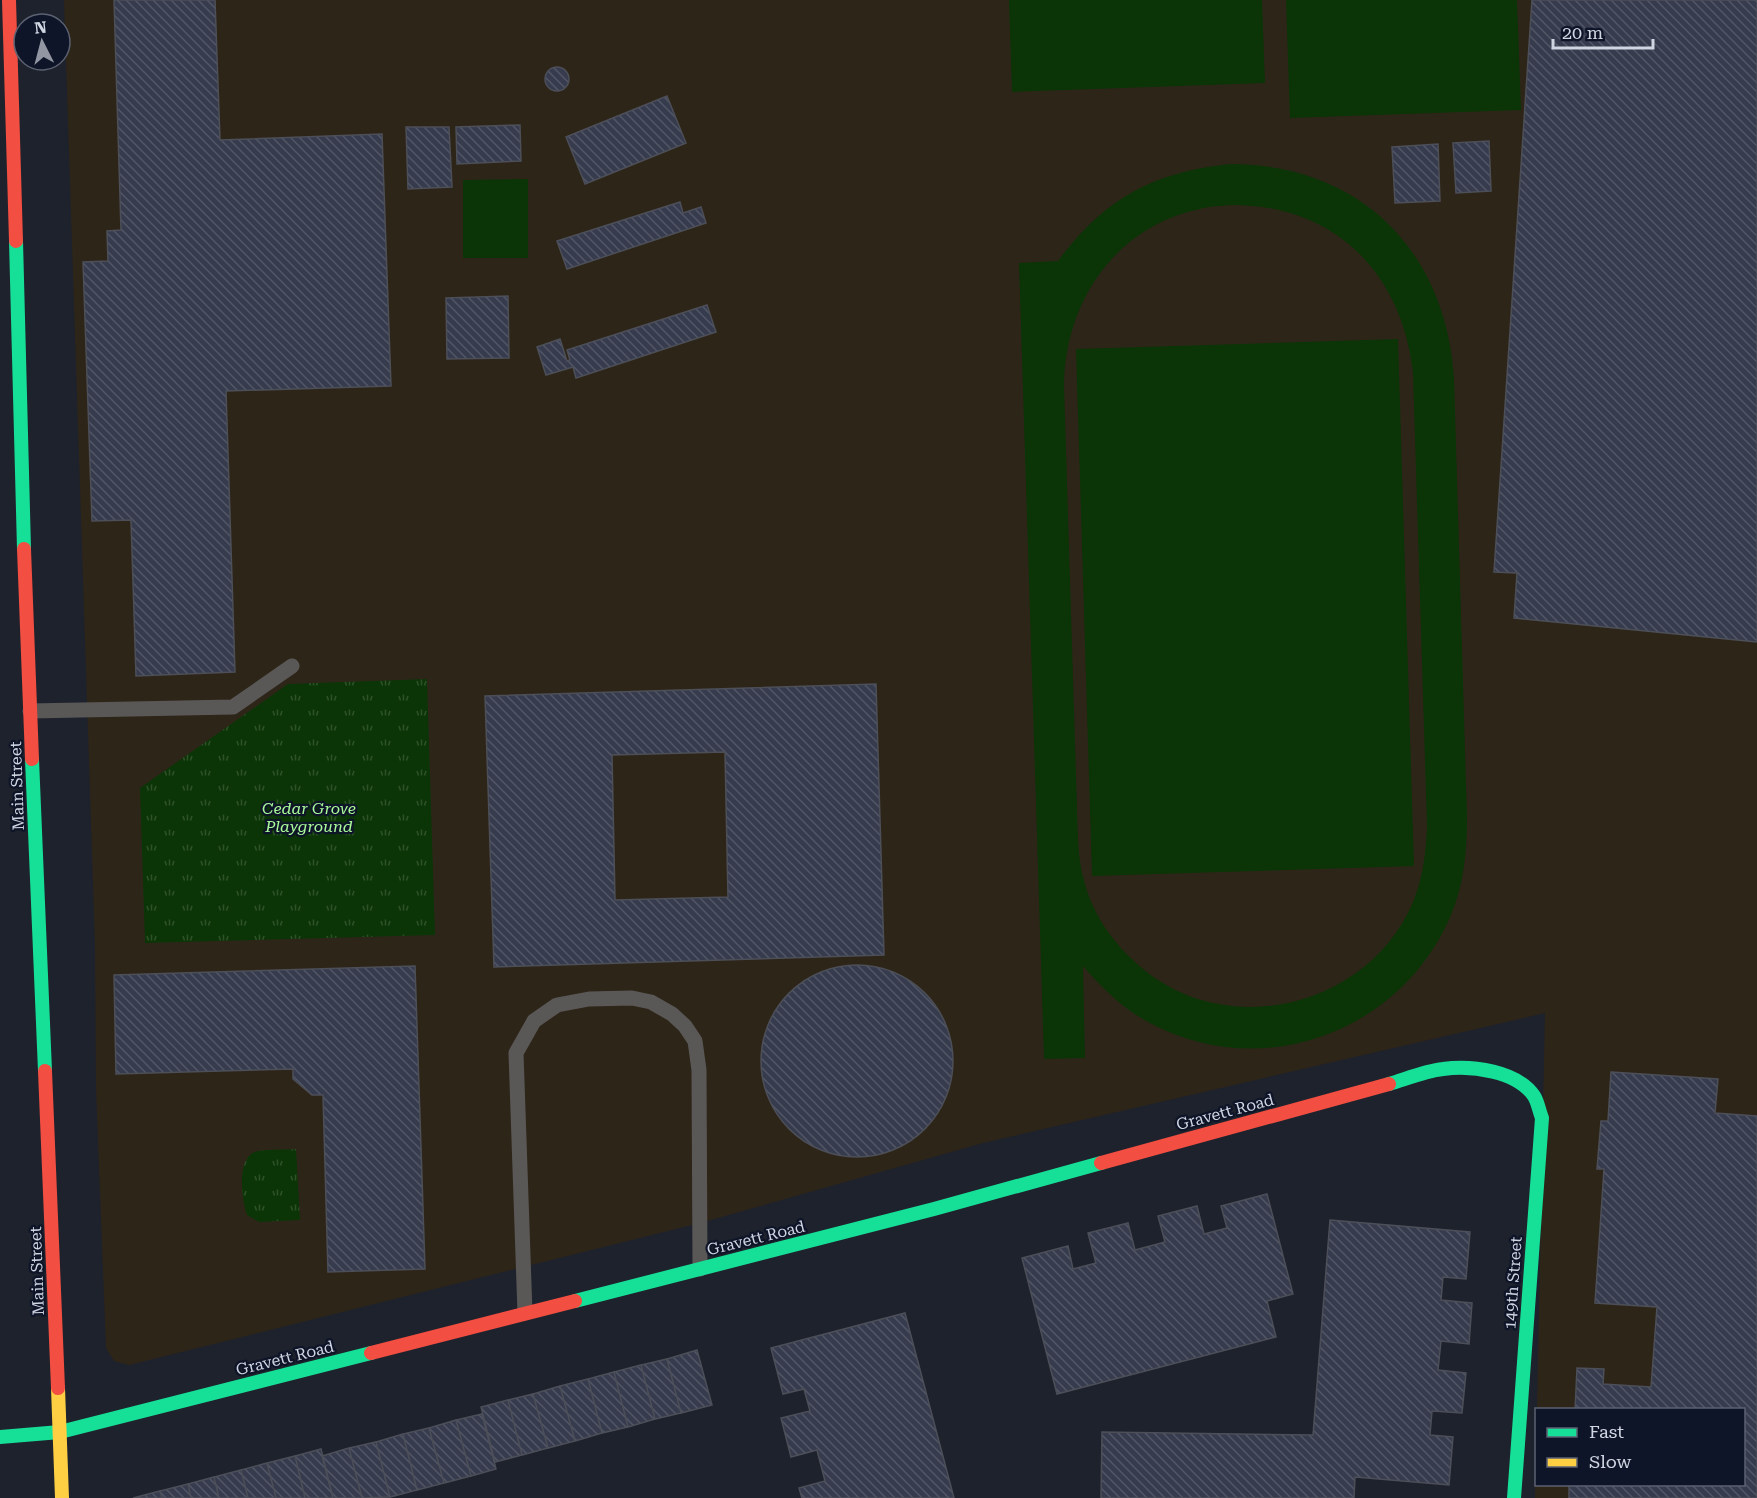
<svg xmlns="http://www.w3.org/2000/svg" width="1757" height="1498" font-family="'Roboto Serif',serif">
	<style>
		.education { fill: #2e2519 }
		.green { fill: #0b3506; fill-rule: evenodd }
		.park { fill: url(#park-tufts) }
		.building { fill: url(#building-back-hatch); stroke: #4c4f58; stroke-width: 1.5; fill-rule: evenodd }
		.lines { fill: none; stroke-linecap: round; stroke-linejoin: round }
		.lane { stroke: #5a5857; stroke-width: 15 }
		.fast { stroke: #16e098; stroke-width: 14 }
		.slow { stroke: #ffcf43; stroke-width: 14 }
		.jam { stroke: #f24e42; stroke-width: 14 }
		.labels { text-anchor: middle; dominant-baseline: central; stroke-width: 4.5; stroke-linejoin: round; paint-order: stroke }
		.street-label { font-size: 16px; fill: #d0d5e2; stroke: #0f1528 }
		.park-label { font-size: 16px; font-style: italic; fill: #aafb9a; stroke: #0f1528 }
	</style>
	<defs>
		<pattern id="park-tufts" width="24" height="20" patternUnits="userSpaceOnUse" patternTransform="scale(1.5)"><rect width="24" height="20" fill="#0b3506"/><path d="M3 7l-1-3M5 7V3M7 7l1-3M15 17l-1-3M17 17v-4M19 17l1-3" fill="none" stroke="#2e512a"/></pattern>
		<pattern id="building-back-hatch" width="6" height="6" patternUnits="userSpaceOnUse" patternTransform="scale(1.5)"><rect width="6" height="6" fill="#363b4d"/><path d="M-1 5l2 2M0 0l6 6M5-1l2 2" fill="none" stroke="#525666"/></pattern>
	</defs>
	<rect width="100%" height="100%" fill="#1e222c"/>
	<path class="education" d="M64,0H1757V1498H1535L1536,1439V1484H1744V1410L1537,1409L1545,1013L983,1143L700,1223L129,1365L114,1361L106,1348L96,1089L95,944Z"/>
	<path class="green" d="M1009,0H1262L1265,83L1012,92Z
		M1286,0H1517L1521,110L1290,118Z
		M1230,164C1359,164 1445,249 1454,377L1467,818C1467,851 1464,884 1451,915C1401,1033 1261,1084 1148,1022C1122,1008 1102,988 1083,966L1085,1058L1044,1059L1019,263L1058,261C1104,199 1153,172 1230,164ZM1232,205C1335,205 1402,273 1413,373L1427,826C1426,852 1423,878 1413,902C1367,1011 1218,1043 1133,960C1110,939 1091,910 1084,880C1080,867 1079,853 1078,840L1064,385C1065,302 1115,227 1200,209C1210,206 1221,206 1232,205Z
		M528,179V258H463V180Z
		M1398,339L1414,866L1092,876L1076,349Z"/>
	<path class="park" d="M427,679L435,935L145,943L140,788L288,684Z
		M296,1149L300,1220L259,1222L247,1215C242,1200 235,1156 258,1151C269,1149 283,1150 296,1149Z"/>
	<path class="building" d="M114,0H215L220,140L382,134L391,386L226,391L235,672L136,676L131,520L92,521L83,262L108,261L107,231L121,230Z
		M1532,0H1757V642L1514,618L1517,573L1494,572Z
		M545 79a12 12 0 1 1 24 0a12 12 0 1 1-24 0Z
		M667,96L686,143L585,184L566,137Z
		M520,125L521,161L457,164L456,127Z
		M406,127H449L452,187L408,189Z
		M1489,141L1491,191L1456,193L1453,143Z
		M1438,144L1440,201L1395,203L1392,147Z
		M680,202L683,213L701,207L706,223L567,269L557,241Z
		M508,296L509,358L447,359L446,298Z
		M707,305L716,332L576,378L573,367L546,375L537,347L560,339L567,361L570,360L567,350Z
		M876,684L884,955L494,967L485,696ZM725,752L728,897L615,900L612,755Z
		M761 1061a96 96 0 1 1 192 0a96 96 0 1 1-192 0Z
		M415,966L425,1269L328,1272L323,1095H312L293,1079V1069L116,1074L114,975Z
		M1611,1072L1718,1079L1715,1113L1757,1116V1498H1569V1484H1744V1410H1575L1577,1368L1604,1369L1603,1384L1651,1387L1657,1307L1595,1303L1604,1169H1597L1601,1121H1608Z
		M1267,1194L1293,1294L1267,1301L1276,1337L1057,1394L1022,1258L1068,1246L1073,1269L1096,1263L1088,1233L1128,1223L1135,1250L1165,1242L1158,1216L1197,1206L1204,1234L1227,1228L1221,1206Z
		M1330,1220L1470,1232L1466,1279L1443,1277L1441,1300L1472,1303L1469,1344L1441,1341L1438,1370L1466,1373L1462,1413L1432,1411L1430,1435L1453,1437L1449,1485L1355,1477L1354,1498H1101L1102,1432L1313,1435Z
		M905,1313L954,1498H802L799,1488L825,1481L817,1450L791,1457L781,1418L810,1411L804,1389L783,1394L771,1348Z
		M697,1350L712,1405L681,1413L667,1359Z
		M667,1359L681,1413L655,1419L641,1365Z
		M641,1365L655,1419L628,1427L614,1372Z
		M614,1372L628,1427L602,1433L588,1379Z
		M588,1379L602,1433L575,1441L560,1386Z
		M560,1386L575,1441L548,1448L533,1394Z
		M533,1394L548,1448L522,1455L508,1400Z
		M508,1400L522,1455L495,1462L481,1407Z
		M482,1414L496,1469L471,1476L456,1420Z
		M456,1420L471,1476L444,1483L429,1428Z
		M429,1428L444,1483L417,1490L403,1434Z
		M403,1434L417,1490L390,1497L376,1442Z
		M376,1442L390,1497L362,1498L349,1448Z
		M349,1448L362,1498H333L322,1456Z
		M321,1449L333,1498H305L295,1456Z
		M295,1456L305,1498H276L267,1463Z
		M267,1463L276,1498H248L241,1470Z
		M241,1470L248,1498H219L214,1477Z
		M214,1477L219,1498H191L188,1484Z
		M188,1484L191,1498H162L160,1491Z
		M160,1491L162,1498H133Z"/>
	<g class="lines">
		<path class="lane" d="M30,711L233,707L292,666
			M525,1313L516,1053L534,1021L557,1005L589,999L632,998L651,1002L672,1014L685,1026L695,1041L699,1070L700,1269"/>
		<path class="fast" d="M16,241L24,549
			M32,759L45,1071
			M1389,1084C1406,1079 1425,1071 1443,1069C1472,1065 1517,1071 1534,1096C1538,1102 1539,1111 1542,1118L1514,1498
			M575,1301L934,1209L1101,1163
			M0,1437L60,1432L371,1353"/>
		<path class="slow" d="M58,1388L62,1498"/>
		<path class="jam" d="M9,0L16,241
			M24,549L32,759
			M45,1071L58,1388
			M1101,1163L1389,1084
			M371,1353L575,1301"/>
	</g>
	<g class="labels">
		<g class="street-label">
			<text transform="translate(17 786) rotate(-92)">Main Street</text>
			<text transform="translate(1225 1112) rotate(-15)">Gravett Road</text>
			<text transform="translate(756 1238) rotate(-14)">Gravett Road</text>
			<text transform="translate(37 1271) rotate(-92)">Main Street</text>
			<text transform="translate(1513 1283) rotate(-86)">149th Street</text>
			<text transform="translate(285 1358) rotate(-14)">Gravett Road</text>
		</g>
		<g class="park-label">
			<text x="309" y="808">Cedar Grove<tspan x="309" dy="18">Playground</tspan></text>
		</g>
	</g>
	<rect x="1535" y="1408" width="210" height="78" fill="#0f1528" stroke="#5c6272" stroke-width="1.5"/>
	<rect x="1547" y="1428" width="30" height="9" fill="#16e098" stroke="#5c6272" stroke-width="1.5"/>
	<text x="1589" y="1438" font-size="18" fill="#d0d5e2">Fast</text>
	<rect x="1547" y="1458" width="30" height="9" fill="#ffcf43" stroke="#5c6272" stroke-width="1.5"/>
	<text x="1589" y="1468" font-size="18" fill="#d0d5e2">Slow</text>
	<g transform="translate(42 42) rotate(354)"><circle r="28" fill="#0f1528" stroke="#5c6272" stroke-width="1.5"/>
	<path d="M0-4.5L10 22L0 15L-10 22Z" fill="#9296a2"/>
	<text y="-9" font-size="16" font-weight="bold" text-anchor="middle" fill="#d0d5e2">N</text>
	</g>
	<path d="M1553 39v9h100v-9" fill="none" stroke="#d0d5e2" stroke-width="3"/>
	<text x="1562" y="39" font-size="18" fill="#d0d5e2" stroke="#0f1528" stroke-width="4.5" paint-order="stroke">20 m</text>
</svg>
